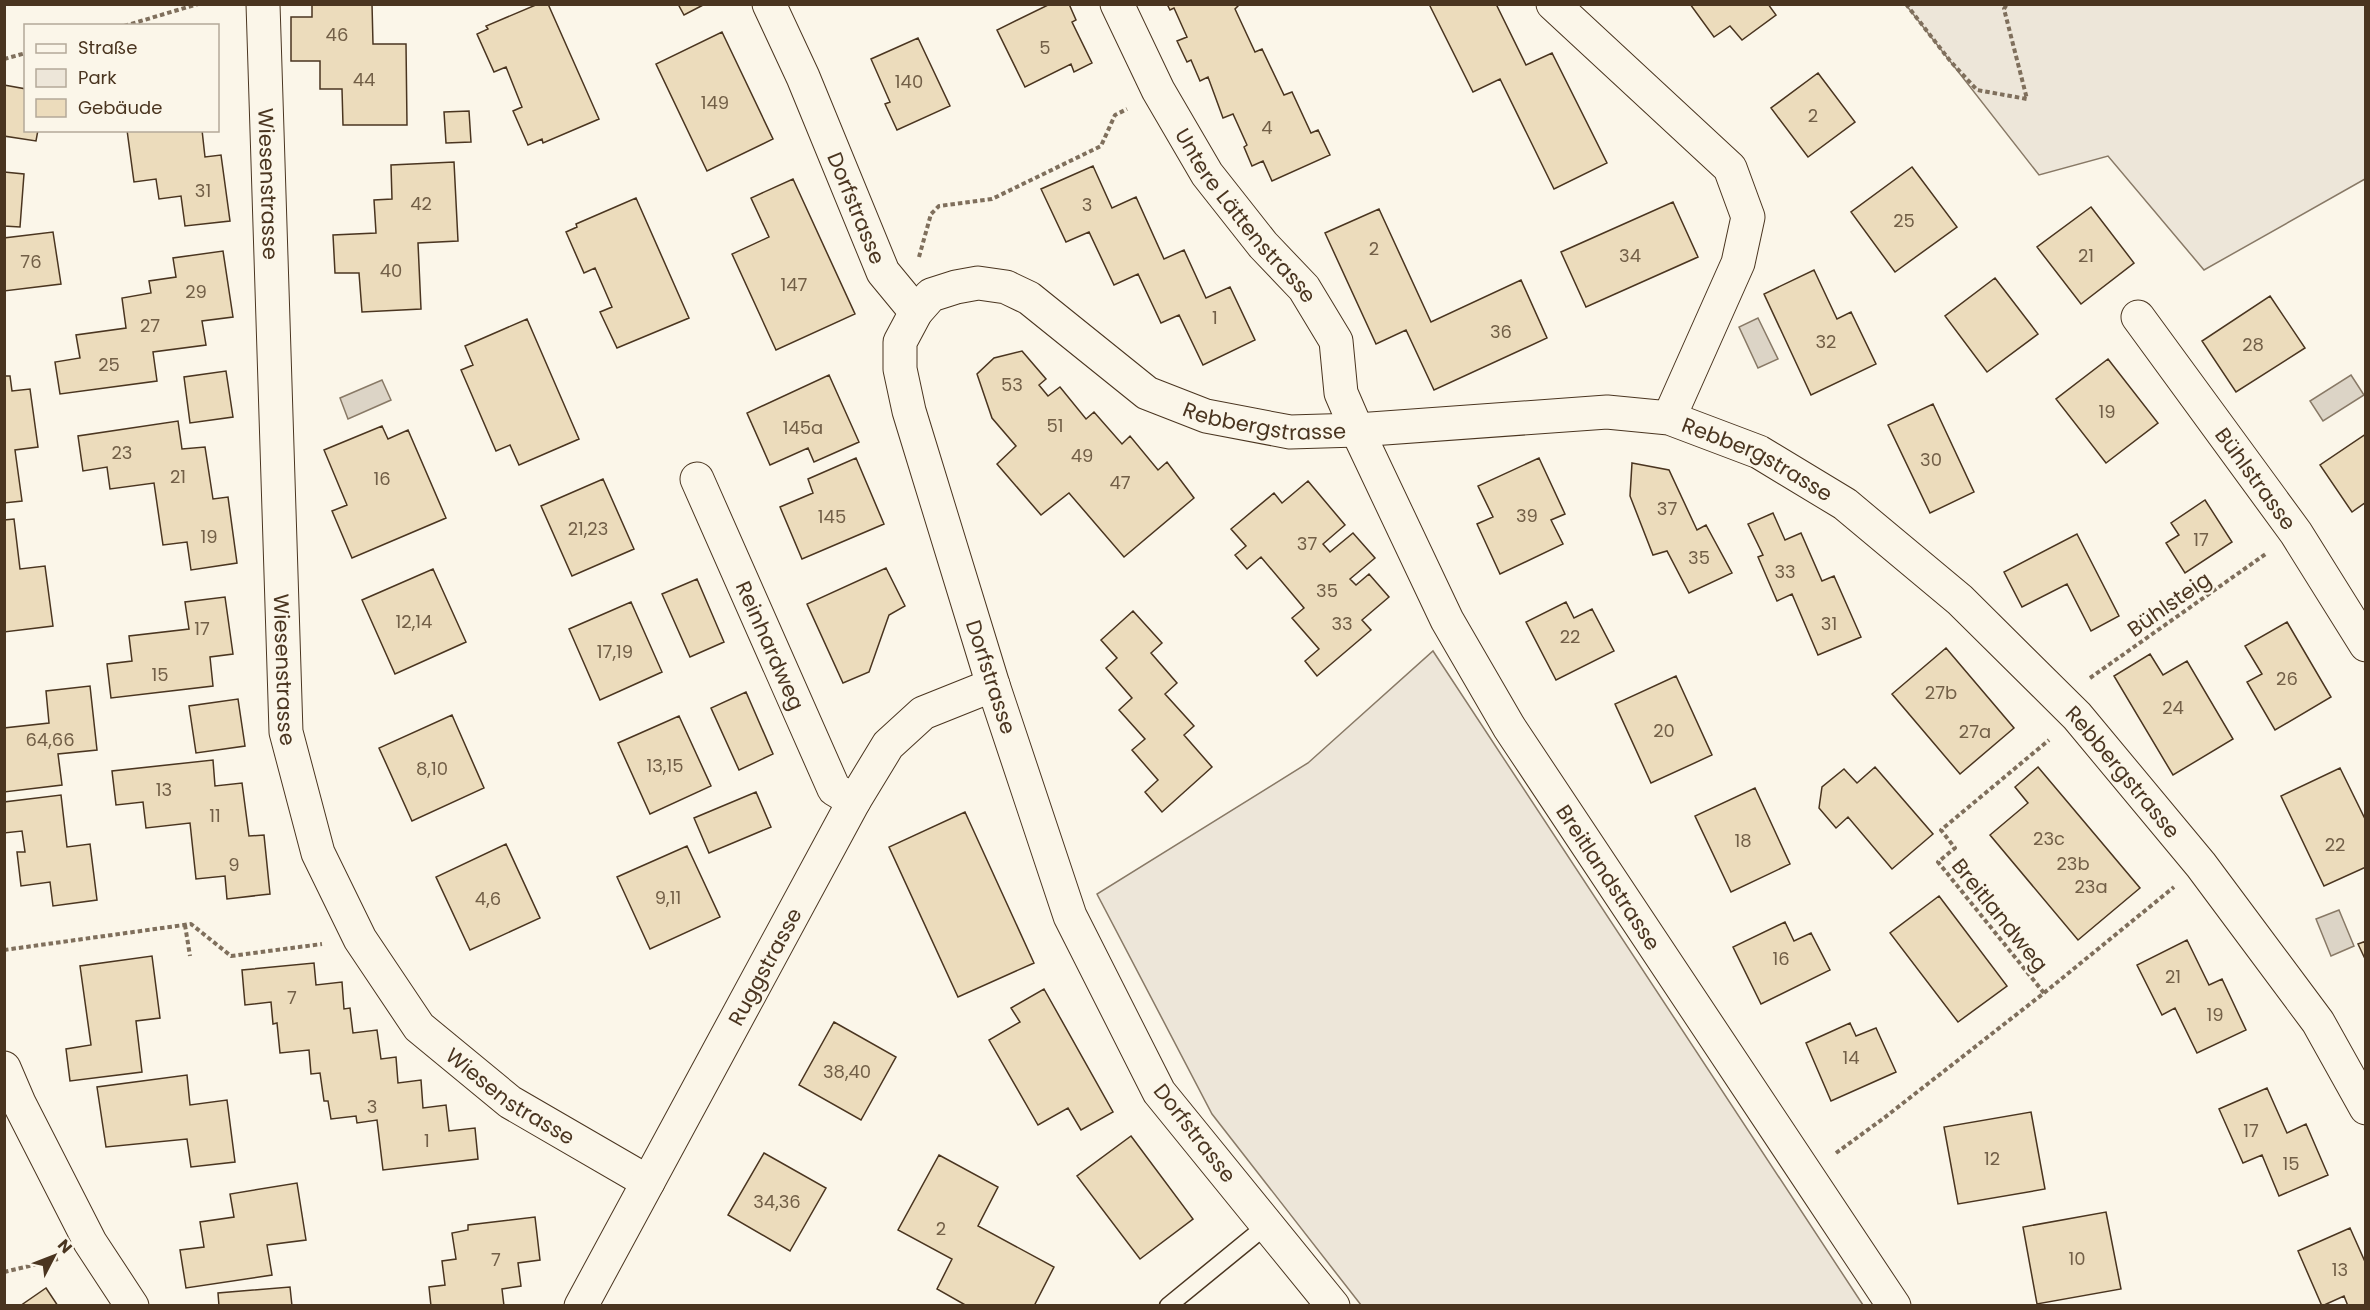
<svg xmlns="http://www.w3.org/2000/svg" width="2370" height="1310" font-family="Poppins,sans-serif">
	<style>
		.green { fill: #ede6d9; stroke: #887966; stroke-width: 1.5 }
		.water { fill: #dcd4c6; stroke: #887966; stroke-width: 1.5 }
		.building { fill: #ecdcbc; stroke: #4a3520; stroke-width: 1.5 }
		.lines { fill: none; stroke-linecap: round; stroke-linejoin: round }
		.lane-casing { stroke: #4a3520; stroke-width: 19 }
		.street-casing { stroke: #4a3520; stroke-width: 35 }
		.path { stroke: #7f6f5c; stroke-width: 4; stroke-dasharray: 4.5 3; stroke-linecap: butt }
		.lane { stroke: #fbf6e9; stroke-width: 16 }
		.street { stroke: #fbf6e9; stroke-width: 33 }
		.labels { text-anchor: middle; dominant-baseline: central; stroke-width: 4.5; stroke-linejoin: round; paint-order: stroke }
		.number-label { font-size: 18px; fill: #725f47 }
		.street-label { font-size: 21px; fill: #4a3520; stroke: #fbf6e9 }
	</style>
	<rect width="100%" height="100%" fill="#fbf6e9"/>
	<path class="green" d="M1906,5H2365V179L2204,270L2108,156L2039,175Z
		M1433,651L1863,1305H1361L1212,1114L1097,894L1308,763Z"/>
	<path class="water" d="M1758,318L1778,359L1758,368L1739,327Z
		M2351,375L2364,395L2323,421L2310,401Z
		M382,380L391,400L348,419L340,398Z
		M2339,910L2354,946L2331,956L2316,919Z"/>
	<path class="building" d="M312,4H372L373,44H406L407,125H343L342,89H320V61H291V17H312Z
		M538,4H548L599,119L543,143L542,139L528,145L513,111L522,107L506,67L494,72L477,34L488,29L486,26Z
		M678,4H705L684,15Z
		M1050,4H1069L1076,20L1072,22L1092,63L1074,72L1071,64L1025,87L997,30Z
		M1167,4H1240L1235,9L1255,52L1262,49L1284,95L1292,92L1311,133L1318,130L1330,155L1272,181L1263,161L1252,166L1244,147L1247,145L1233,114L1223,118L1208,77L1200,81L1191,60L1187,62L1177,41L1187,37L1174,8L1170,10Z
		M1429,4H1496L1526,65L1552,53L1607,163L1554,189L1500,79L1473,92Z
		M1690,4H1768L1776,15L1742,40L1730,26L1714,37Z
		M722,32L773,139L707,171L656,64Z
		M918,38L950,106L897,130L885,104L890,102L871,59Z
		M1818,73L1855,122L1808,157L1771,108Z
		M4,85L26,89V130H38L36,141L4,136Z
		M469,111L471,142L446,143L444,112Z
		M127,130H202L205,157L221,155L230,221L185,226L181,196L159,199L156,179L134,182Z
		M454,162L458,241L418,243L421,309L362,312L359,273H335L333,235L376,233L374,200L392,199L391,165Z
		M1093,166L1112,208L1136,197L1164,259L1184,250L1206,298L1230,287L1255,340L1203,365L1179,315L1161,323L1138,274L1114,285L1089,232L1066,242L1041,189Z
		M1912,167L1957,227L1895,272L1851,212Z
		M4,172L24,174L20,227L4,226Z
		M793,179L855,314L776,350L732,254L769,237L751,198Z
		M636,198L689,318L617,348L600,312L612,307L595,268L584,273L566,232L577,227L576,224Z
		M1673,202L1698,257L1586,307L1561,252Z
		M2091,207L2134,263L2081,304L2037,247Z
		M1379,209L1431,322L1521,280L1547,338L1434,390L1406,330L1376,344L1325,233Z
		M53,232L61,284L4,291V238Z
		M223,251L233,317L202,321L206,345L153,352L157,381L60,394L55,362L80,358L76,335L126,328L122,298L151,293L149,281L176,277L173,258Z
		M1814,270L1837,319L1851,312L1876,364L1811,395L1764,294Z
		M1995,278L2038,334L1987,372L1945,316Z
		M2270,296L2305,348L2236,392L2202,341Z
		M527,319L579,439L519,465L510,445L496,451L461,370L473,365L465,346Z
		M1022,351L1046,379L1039,385L1048,396L1060,387L1086,419L1094,412L1122,444L1130,436L1158,470L1167,462L1194,498L1124,557L1069,493L1041,515L997,464L1016,446L992,418L977,374L994,358Z
		M2108,359L2158,423L2106,463L2056,399Z
		M226,371L233,417L190,423L184,377Z
		M829,375L859,442L814,462L808,448L770,465L747,413Z
		M4,376H10L12,391L30,389L38,447L15,450L22,501L4,503Z
		M1933,404L1974,492L1930,513L1888,425Z
		M178,421L182,449L205,447L213,499L228,497L237,563L191,570L187,542L163,545L154,483L110,489L107,467L83,471L78,436Z
		M382,426L388,439L408,430L446,518L352,558L332,511L347,505L324,450Z
		M2366,434V502L2352,512L2320,465Z
		M856,458L884,524L802,559L780,507L813,493L808,479Z
		M1539,458L1565,514L1551,520L1563,544L1500,574L1477,524L1493,517L1478,486Z
		M1632,463L1669,470L1697,530L1706,525L1732,573L1689,593L1667,551L1653,555L1630,496Z
		M603,479L634,549L572,576L541,506Z
		M1308,481L1345,525L1323,544L1330,552L1353,533L1375,558L1350,579L1356,585L1369,574L1389,597L1362,620L1371,630L1317,676L1305,661L1319,649L1292,618L1304,608L1261,557L1247,569L1235,555L1246,546L1231,529L1274,493L1282,503Z
		M2205,500L2232,542L2185,573L2166,543L2179,535L2171,523Z
		M1773,513L1785,540L1801,533L1822,581L1834,576L1861,637L1818,655L1792,594L1777,601L1758,557L1763,555L1748,524Z
		M14,519L20,569L45,566L53,626L4,632V520Z
		M2077,534L2119,616L2091,631L2067,584L2022,607L2004,572Z
		M886,568L905,606L889,615L869,672L843,683L807,604Z
		M433,569L466,642L395,674L362,600Z
		M697,579L724,642L690,657L662,594Z
		M225,597L233,654L210,657L213,686L111,698L107,664L132,661L129,636L189,629L185,602Z
		M631,602L662,672L600,700L569,629Z
		M1566,602L1574,618L1592,609L1614,651L1556,680L1526,622Z
		M1133,611L1162,643L1151,653L1177,683L1165,694L1194,726L1184,735L1212,767L1162,812L1145,792L1158,780L1132,750L1145,739L1119,710L1132,698L1106,668L1117,658L1101,640Z
		M2287,622L2331,697L2275,730L2247,682L2262,674L2245,646Z
		M1946,648L2014,728L1960,774L1892,694Z
		M2150,654L2163,675L2187,661L2233,739L2173,775L2114,676Z
		M1676,676L1712,755L1651,783L1615,704Z
		M90,686L97,750L58,754L62,785L4,792V728L49,723L46,691Z
		M746,692L773,754L739,770L711,708Z
		M238,699L245,746L196,753L189,706Z
		M452,715L484,788L412,821L379,748Z
		M679,716L711,786L650,814L618,743Z
		M213,760L215,786L242,783L249,836L264,835L270,894L227,899L225,876L196,879L190,823L146,828L143,802L116,805L112,771Z
		M1875,767L1933,834L1892,869L1848,817L1836,828L1819,808L1822,787L1844,769L1857,783Z
		M2038,767L2140,888L2078,940L1990,835L2028,803L2015,787Z
		M2340,768L2366,821V867L2324,886L2281,796Z
		M1755,788L1790,864L1731,892L1695,816Z
		M756,792L771,827L709,853L694,818Z
		M61,795L67,847L90,844L97,900L53,906L50,882L21,886L17,852H25L22,831L4,833V802Z
		M965,812L1034,963L958,997L889,847Z
		M506,844L540,918L470,950L436,877Z
		M687,846L720,917L650,949L617,877Z
		M1939,896L2007,986L1958,1022L1890,933Z
		M1785,922L1794,941L1811,933L1830,970L1761,1004L1733,947Z
		M2187,940L2209,985L2222,979L2246,1030L2197,1053L2175,1008L2162,1015L2137,965Z
		M2366,941V961L2358,944Z
		M152,956L160,1018L136,1021L142,1072L70,1081L66,1049L91,1045L80,966Z
		M314,963L316,985L342,982L344,1009L350,1008L353,1033L377,1030L381,1059L396,1057L398,1083L421,1080L423,1108L446,1105L449,1131L475,1128L478,1159L383,1170L377,1120L357,1123L356,1116L331,1119L328,1101H324L320,1073L311,1074L309,1050L280,1053L277,1023L273,1024L271,1002L245,1005L242,970Z
		M1044,989L1113,1112L1081,1130L1068,1108L1038,1125L989,1040L1020,1022L1011,1008Z
		M834,1022L896,1057L861,1120L799,1085Z
		M1850,1023L1856,1036L1876,1028L1896,1072L1831,1101L1806,1043Z
		M187,1075L190,1105L227,1100L235,1162L191,1167L187,1139L106,1147L97,1087Z
		M2267,1088L2287,1133L2306,1124L2328,1175L2279,1196L2262,1155L2243,1163L2219,1109Z
		M2031,1112L2045,1189L1958,1204L1944,1127Z
		M1131,1136L1193,1219L1140,1259L1077,1176Z
		M764,1153L826,1188L790,1251L728,1215Z
		M939,1155L998,1187L978,1226L1054,1267L1034,1306H967L937,1289L952,1259L898,1230Z
		M297,1183L306,1240L267,1245L272,1275L186,1288L180,1250L204,1247L200,1222L234,1217L230,1194Z
		M2106,1212L2121,1289L2037,1304L2023,1227Z
		M535,1217L540,1260L518,1263L521,1286L502,1289L504,1306H431L429,1287L445,1285L442,1261L456,1259L452,1233L468,1230V1225Z
		M2350,1228L2366,1264V1306H2348L2344,1296L2322,1306L2298,1251Z
		M290,1287L292,1306H219L218,1293Z
		M46,1288L58,1306H20Z"/>
	<g class="lines">
		<g class="lane-casing">
			<path id="lane" d="M1168,1306L1267,1225"/>
		</g>
		<g class="street-casing">
			<g id="street">
				<path id="s1" d="M263,4L286,732L318,853L360,939L419,1027L510,1102L648,1182"/>
				<path id="s2" d="M769,4L803,77L883,272L916,312"/>
				<path id="s3" d="M1117,4L1158,90L1207,174L1263,245L1304,288L1336,341L1341,393L1357,430L1447,620L1509,727L1894,1306"/>
				<path d="M1553,4L1730,168L1748,217L1738,263L1669,418"/>
				<path id="s4" d="M2138,317L2296,533L2366,645"/>
				<path id="s5" d="M697,479L834,789L854,801"/>
				<path d="M4,1068L19,1103L90,1242L132,1306"/>
				<path id="s6" d="M581,1306L854,801L888,745L923,713L993,685"/>
				<path id="s7" d="M1333,1306L1159,1092L1070,916L993,685L909,411L900,369V342L916,312L931,295L956,287L978,283L1006,287L1029,298L1147,393L1206,416L1290,432L1357,430L1607,412L1669,418L1759,452L1845,504L1960,600L2077,716L2201,865L2318,1022L2366,1108"/>
			</g>
		</g>
		<path class="path" d="M1906,4L1951,62L1977,90L2027,99L2004,9L2007,4
			M124,26L198,4
			M4,59L26,53
			M919,257L931,214L939,206L992,199L1101,146L1115,115L1127,109
			M2090,678L2267,553
			M185,925L190,956
			M4,950L191,924L231,956L322,944
			M2044,993L2174,887
			M1836,1153L1884,1118L2044,993L1938,862L1955,848L1941,830L2049,740
			M4,1272L58,1259"/>
		<use href="#lane" class="lane"/>
		<use href="#street" class="street"/>
	</g>
	<g class="labels">
		<g class="number-label">
			<text x="337" y="34">46</text>
			<text x="1045" y="47">5</text>
			<text x="364" y="79">44</text>
			<text x="909" y="81">140</text>
			<text x="715" y="102">149</text>
			<text x="1813" y="115">2</text>
			<text x="1267" y="127">4</text>
			<text x="203" y="190">31</text>
			<text x="421" y="203">42</text>
			<text x="1087" y="204">3</text>
			<text x="1904" y="220">25</text>
			<text x="1374" y="248">2</text>
			<text x="1630" y="255">34</text>
			<text x="2086" y="255">21</text>
			<text x="31" y="261">76</text>
			<text x="391" y="270">40</text>
			<text x="794" y="284">147</text>
			<text x="196" y="291">29</text>
			<text x="1215" y="317">1</text>
			<text x="150" y="325">27</text>
			<text x="1501" y="331">36</text>
			<text x="1826" y="341">32</text>
			<text x="2253" y="344">28</text>
			<text x="109" y="364">25</text>
			<text x="1012" y="384">53</text>
			<text x="2107" y="411">19</text>
			<text x="1055" y="425">51</text>
			<text x="803" y="427">145a</text>
			<text x="122" y="452">23</text>
			<text x="1082" y="455">49</text>
			<text x="1931" y="459">30</text>
			<text x="178" y="476">21</text>
			<text x="382" y="478">16</text>
			<text x="1120" y="482">47</text>
			<text x="1667" y="508">37</text>
			<text x="1527" y="515">39</text>
			<text x="832" y="516">145</text>
			<text x="588" y="528">21,23</text>
			<text x="209" y="536">19</text>
			<text x="2201" y="539">17</text>
			<text x="1307" y="543">37</text>
			<text x="1699" y="557">35</text>
			<text x="1785" y="571">33</text>
			<text x="1327" y="590">35</text>
			<text x="414" y="621">12,14</text>
			<text x="1342" y="623">33</text>
			<text x="1829" y="623">31</text>
			<text x="202" y="628">17</text>
			<text x="1570" y="636">22</text>
			<text x="615" y="651">17,19</text>
			<text x="160" y="674">15</text>
			<text x="2287" y="678">26</text>
			<text x="1941" y="692">27b</text>
			<text x="2173" y="707">24</text>
			<text x="1664" y="730">20</text>
			<text x="1975" y="731">27a</text>
			<text x="50" y="739">64,66</text>
			<text x="665" y="765">13,15</text>
			<text x="432" y="768">8,10</text>
			<text x="164" y="789">13</text>
			<text x="215" y="815">11</text>
			<text x="2049" y="838">23c</text>
			<text x="1743" y="840">18</text>
			<text x="2335" y="844">22</text>
			<text x="2073" y="863">23b</text>
			<text x="234" y="864">9</text>
			<text x="2091" y="886">23a</text>
			<text x="668" y="897">9,11</text>
			<text x="488" y="898">4,6</text>
			<text x="1781" y="958">16</text>
			<text x="2173" y="976">21</text>
			<text x="292" y="997">7</text>
			<text x="2215" y="1014">19</text>
			<text x="1851" y="1057">14</text>
			<text x="847" y="1071">38,40</text>
			<text x="372" y="1106">3</text>
			<text x="2251" y="1130">17</text>
			<text x="427" y="1140">1</text>
			<text x="1992" y="1158">12</text>
			<text x="2291" y="1163">15</text>
			<text x="777" y="1201">34,36</text>
			<text x="941" y="1228">2</text>
			<text x="2077" y="1258">10</text>
			<text x="496" y="1259">7</text>
			<text x="2340" y="1269">13</text>
		</g>
		<g class="street-label">
			<text stroke="none"><textPath href="#s1" startOffset="180">Wiesenstrasse</textPath></text>
			<text stroke="none"><textPath href="#s2" startOffset="222">Dorfstrasse</textPath></text>
			<text stroke="none"><textPath href="#s3" startOffset="249">Untere Lättenstrasse</textPath></text>
			<text stroke="none"><textPath href="#s7" startOffset="1506">Rebbergstrasse</textPath></text>
			<text stroke="none"><textPath href="#s7" startOffset="2010">Rebbergstrasse</textPath></text>
			<text stroke="none"><textPath href="#s4" startOffset="200">Bühlstrasse</textPath></text>
			<text transform="translate(2169 604) rotate(-35)">Bühlsteig</text>
			<text stroke="none"><textPath href="#s5" startOffset="182">Reinhardweg</textPath></text>
			<text stroke="none"><textPath href="#s1" startOffset="666">Wiesenstrasse</textPath></text>
			<text transform="translate(991 677) rotate(72)">Dorfstrasse</text>
			<text stroke="none"><textPath href="#s7" startOffset="2496">Rebbergstrasse</textPath></text>
			<text stroke="none"><textPath href="#s3" startOffset="1011">Breitlandstrasse</textPath></text>
			<text transform="translate(2000 915) rotate(51)">Breitlandweg</text>
			<text stroke="none"><textPath href="#s6" startOffset="386">Ruggstrasse</textPath></text>
			<text stroke="none"><textPath href="#s1" startOffset="1170">Wiesenstrasse</textPath></text>
			<text transform="translate(1195 1133) rotate(52)">Dorfstrasse</text>
		</g>
	</g>
	<rect width="2370" height="1310" fill="none" stroke="#4a3520" stroke-width="12"/>
	<rect x="24" y="24" width="195" height="108" fill="#fbf6e9" stroke="#b4a999" stroke-width="1.5"/>
	<rect x="36" y="44" width="30" height="9" fill="#fbf6e9" stroke="#b4a999" stroke-width="1.5"/>
	<text x="78" y="54" font-size="18" fill="#4a3520">Straße</text>
	<rect x="36" y="69" width="30" height="18" fill="#ede6d9" stroke="#b4a999" stroke-width="1.5"/>
	<text x="78" y="84" font-size="18" fill="#4a3520">Park</text>
	<rect x="36" y="99" width="30" height="18" fill="#ecdcbc" stroke="#b4a999" stroke-width="1.5"/>
	<text x="78" y="114" font-size="18" fill="#4a3520">Gebäude</text>
	<g transform="translate(54 1256) rotate(48)" stroke="#fbf6e9" stroke-width="4.5" paint-order="stroke">
	<path d="M0-4.5L10 22L0 15L-10 22Z" fill="#4a3520"/>
	<text y="-9" font-size="16" font-weight="bold" text-anchor="middle" fill="#4a3520">N</text>
	</g>
</svg>
